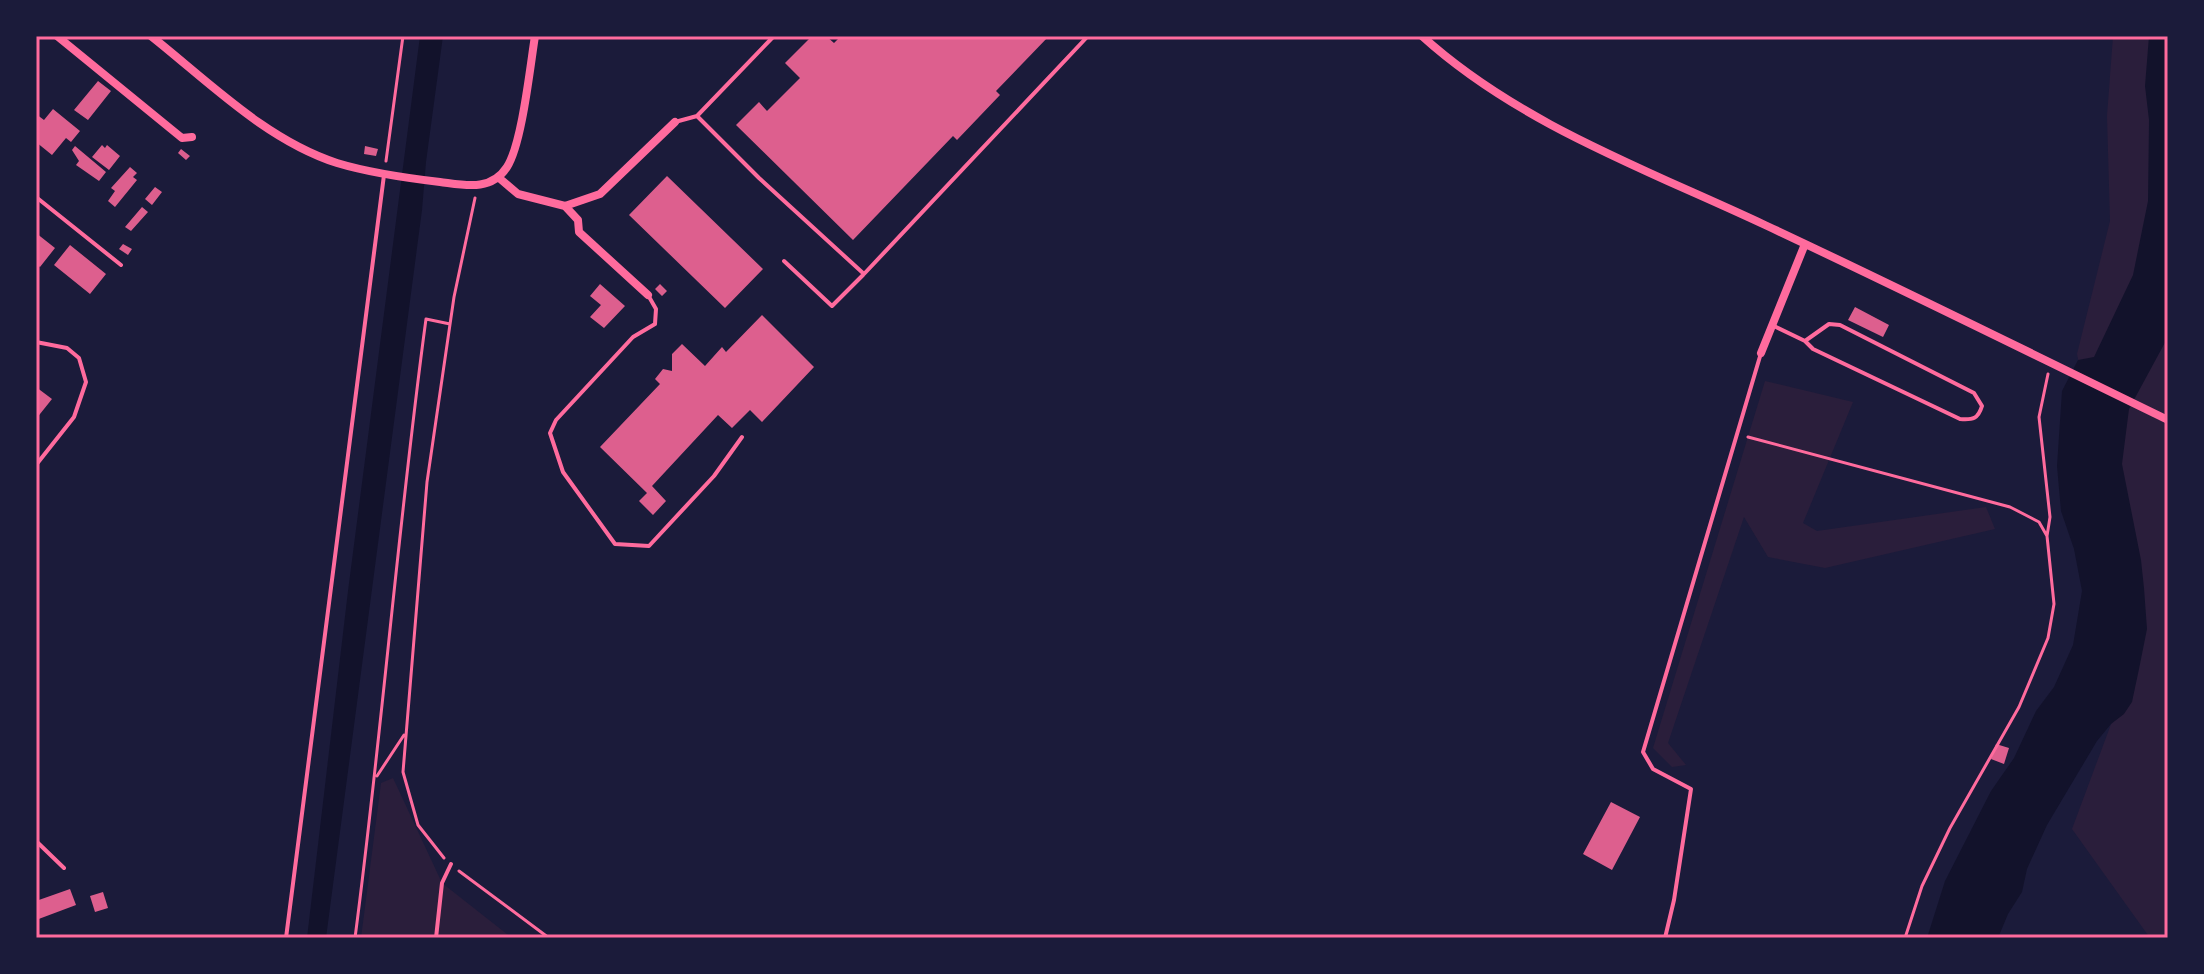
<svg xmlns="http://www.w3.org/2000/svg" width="2204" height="974" font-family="Poppins,sans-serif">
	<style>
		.green { fill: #2a1e3b }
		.water { fill: #12122b }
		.building { fill: #dd5f8e }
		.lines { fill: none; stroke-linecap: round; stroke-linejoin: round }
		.path { stroke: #ff6b9d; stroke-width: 3 }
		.service { stroke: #ff6b9d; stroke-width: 4 }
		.minor { stroke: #ff6b9d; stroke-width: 8 }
		.neatline { fill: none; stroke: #ff6b9d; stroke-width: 3 }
	</style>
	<rect width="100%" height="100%" fill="#1b1b3a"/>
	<path class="green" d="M2113,36H2168V938H2150L2072,829L2139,649L2077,354L2110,221L2107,116Z
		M1765,381L1853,402L1803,523L1817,531L1986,507L1995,529L1825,568L1768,557L1744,517L1668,743L1686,765L1672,767L1653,748Z
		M393,778L442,883L512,938H361L381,783Z"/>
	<path class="water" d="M420,36H443L426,162L422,210L326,938H307L348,591Z
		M2149,36H2168V337L2129,409L2122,464L2141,560L2144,588L2147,629L2139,669L2132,702L2124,714L2111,724L2097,741L2047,825L2027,869L2022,892L2008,914L1998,938H1927L1945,881L1991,791L2014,758L2036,711L2054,687L2073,645L2082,591L2074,549L2061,511L2057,466L2062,391L2078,360L2094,357L2133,275L2148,201L2149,120L2145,86Z"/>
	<path class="building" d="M812,36H826L834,43L841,36H1049L996,91L1000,95L957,140L953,136L853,240L736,125L759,102L767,111L800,78L785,63Z
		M98,81L111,91L88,120L74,110Z
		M53,109L80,131L71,142L66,138L52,155L36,142V114L44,120Z
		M102,145L105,148L107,145L120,156L109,170L92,157Z
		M75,146L106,172L99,181L76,165L79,161L72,150Z
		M365,146L378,149L376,156L364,154Z
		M181,149L190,156L186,160L178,153Z
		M130,167L137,173L133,177L137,180L115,207L108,201L115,191L111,188Z
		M667,176L763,269L725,308L629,215Z
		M155,187L162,192L152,205L145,199Z
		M142,207L148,212L131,231L125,227Z
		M36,233L55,248L40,267L36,264Z
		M123,244L132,249L128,255L119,249Z
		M70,245L106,274L90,294L54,265Z
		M600,284L625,306L604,328L590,317L601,305L590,296Z
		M660,284L667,291L662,296L655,289Z
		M1855,307L1889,325L1883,337L1848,320Z
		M762,315L814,367L762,422L750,410L732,428L718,415L652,486L666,501L653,515L639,501L647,493L600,447L660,384L655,379L663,369L672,371V354L682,344L705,366L722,347L726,352Z
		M36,387L52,399L36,419Z
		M1996,744L2009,748L2004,764L1991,759Z
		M1611,802L1640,817L1612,870L1583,854Z
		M70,889L76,905L36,920V901Z
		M103,892L108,908L95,912L90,896Z"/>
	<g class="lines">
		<path class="path" d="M386,161L403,36
			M1748,437L2010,507L2039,522L2047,536
			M377,776L404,735
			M444,858L418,825L403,772L427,482L454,297L475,198
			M459,871L549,938
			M355,938C382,732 398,525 426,319L450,324
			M1905,938L1922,886L1950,828L2019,707L2048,638L2054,604L2047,536L2050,517L2039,417L2048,374"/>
		<path class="service" d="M697,116L759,178L864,274L1088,36
			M675,122L697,116L774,36
			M36,197L121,265
			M784,261L832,306L863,275
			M648,295L656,309L655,324L633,337L556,420L550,433L563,472L615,544L649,546L714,476L742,437
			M1774,326L1805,341L1813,349L1960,419C1973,420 1978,419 1982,406L1974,393L1840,325L1829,324L1805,341
			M36,342L67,348L79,358L86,382L74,417L36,465
			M36,841L64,868
			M286,938L384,175
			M436,938L442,883L451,864
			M1665,938L1674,900L1691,789L1653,769L1643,752L1761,353"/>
		<path class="minor" d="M57,36L182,138L192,137
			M151,36C209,82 266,140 337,163C370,173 406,178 440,182C464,185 491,192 507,167C522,144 530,67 535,36
			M1422,36C1519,124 1648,170 1765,225C1900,288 2034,355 2168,420
			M498,177L518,194L565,206L578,220L579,232L648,295
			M565,206L600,194L675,122
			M1761,353L1805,244"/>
	</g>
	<rect width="2204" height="974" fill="none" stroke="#1b1b3a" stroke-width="76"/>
	<rect x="38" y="38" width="2128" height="898" class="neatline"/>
</svg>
